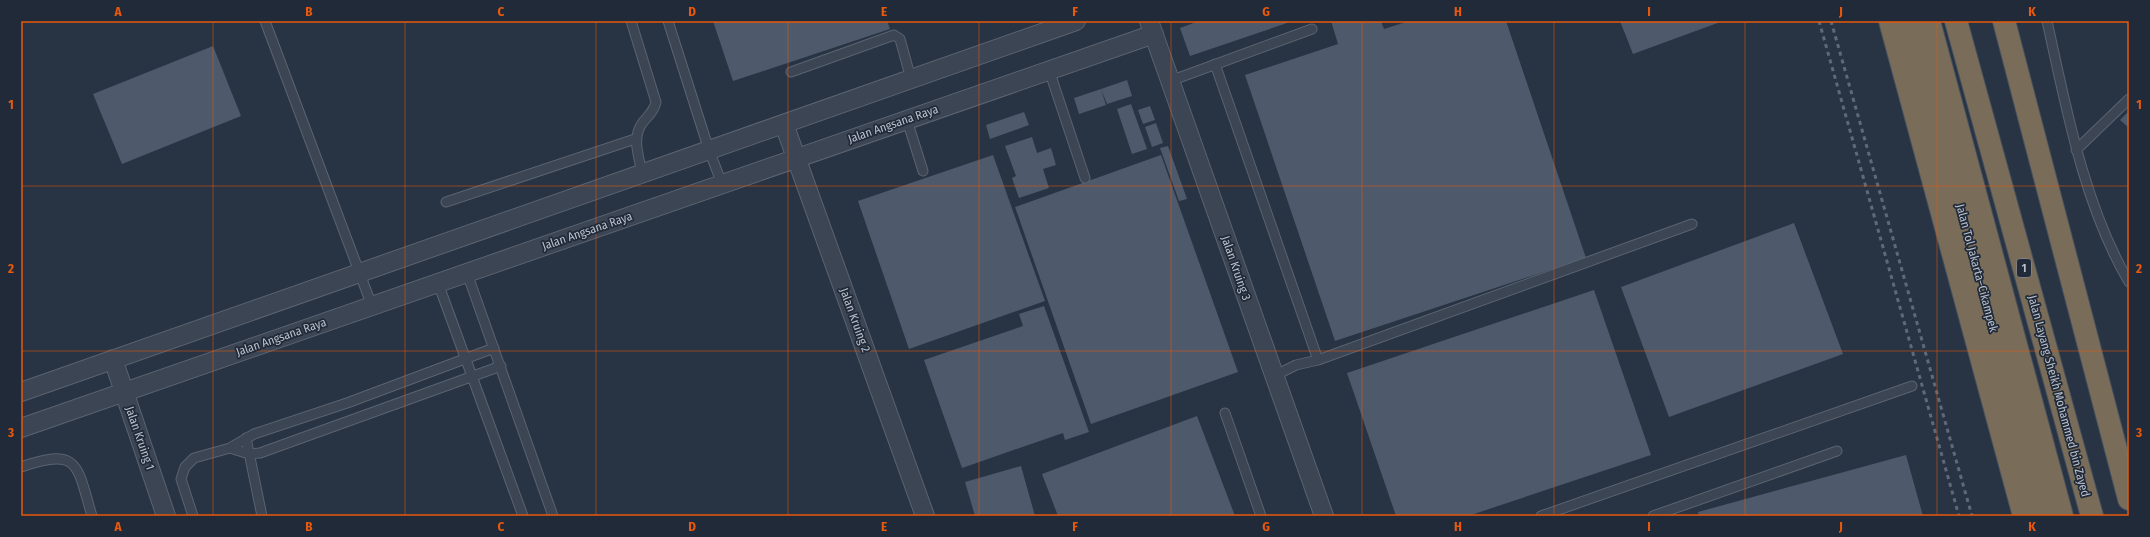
<svg xmlns="http://www.w3.org/2000/svg" width="2150" height="537" font-family="'Fira Sans Condensed',sans-serif">
	<style>
		.building { fill: #4e5a6c }
		.lines { fill: none; stroke-linecap: round; stroke-linejoin: round }
		.service-casing { stroke: #5b6370; stroke-width: 11 }
		.minor-casing { stroke: #5b6370; stroke-width: 20 }
		.motorway-casing { stroke: #47505e; stroke-width: 24 }
		.service { stroke: #3c4553; stroke-width: 9 }
		.minor { stroke: #3c4553; stroke-width: 18 }
		.motorway { stroke: #796d5a; stroke-width: 22 }
		.rail { stroke: #5f697a; stroke-width: 3; stroke-dasharray: 4 4; stroke-linecap: butt }
		.grid { fill: none; stroke: #e8590c; stroke-width: 1; stroke-opacity: 0.55 }
		.labels { text-anchor: middle; dominant-baseline: central; stroke-width: 3.5; stroke-linejoin: round; paint-order: stroke }
		.shield { fill: #212a39; stroke: #8c94a1; stroke-width: 1 }
		.shield-label { font-size: 11px; font-weight: bold; fill: #bac1cd }
		.street-label { font-size: 12px; fill: #bac1cd; stroke: #212a39 }
		.neatline { fill: none; stroke: #e8590c; stroke-width: 1.5 }
		.grid-label { font-size: 13px; text-anchor: middle; font-weight: bold; fill: #e8590c }
	</style>
	<rect width="100%" height="100%" fill="#283343"/>
	<path class="building" d="M713,21H887L890,29L733,81Z
		M1199,21H1293L1190,56L1180,28Z
		M1331,21H1381L1384,29L1409,21H1506L1586,258L1335,341L1245,75L1338,44Z
		M1620,21H1723L1633,54Z
		M213,46L241,116L122,164L93,94Z
		M1127,80L1132,96L1107,104L1101,89Z
		M1101,89L1106,105L1079,114L1074,98Z
		M1131,104L1147,149L1132,154L1117,109Z
		M1150,106L1155,120L1143,124L1138,110Z
		M2129,111V128L2120,120Z
		M1024,112L1029,125L990,139L986,125Z
		M1156,123L1163,143L1152,147L1145,127Z
		M1032,137L1037,153L1051,148L1056,165L1043,169L1049,188L1019,198L1012,178L1016,176L1005,146Z
		M1168,146L1187,199L1179,201L1160,148Z
		M993,155L1045,301L909,349L858,201Z
		M1161,155L1238,372L1091,424L1015,207Z
		M1794,223L1843,354L1669,417L1621,287Z
		M1594,290L1651,455L1468,516H1396L1347,373Z
		M1044,306L1089,432L1065,440L1063,433L962,468L924,360L1023,326L1019,314Z
		M1197,416L1235,516H1058L1042,474Z
		M1906,455L1923,516H1699L1698,512Z
		M1021,466L1035,516H975L965,482Z"/>
	<g class="lines">
		<g class="service-casing">
			<path id="service" d="M265,21L372,306
				M631,21L656,102C654,111 649,115 643,122C631,138 639,156 642,173
				M668,21L709,150L722,184
				M2047,21C2066,107 2084,206 2129,282
				M1215,64L1318,360
				M1049,70L1085,178
				M791,72L894,35L900,39L911,79
				M1170,81L1312,29
				M907,120L923,171
				M2076,150L2129,99
				M446,202L635,139
				M467,273L553,516
				M438,283L523,516
				M1274,376L1296,365L1318,360L1692,224
				M1225,413L1261,516
				M246,438L262,516
				M230,448L249,454L260,453L501,366
				M21,467C80,446 77,466 92,516
				M193,516L181,479L185,467L194,458L230,448L254,434L347,403L494,348
				M1541,516L1912,386
				M1653,516L1837,451"/>
		</g>
		<g class="minor-casing">
			<path id="minor" d="M1149,21L1324,516
				M784,124L925,516
				M113,359L166,516
				M21,392L1076,21
				M21,428L1154,34"/>
		</g>
		<g class="motorway-casing">
			<path id="motorway" d="M1890,21L2024,516
				M1911,21L2044,516
				M1929,21L2062,516
				M1956,21L2092,516
				M2004,21L2129,499"/>
		</g>
		<use href="#service" class="service"/>
		<use href="#minor" class="minor"/>
		<use href="#motorway" class="motorway"/>
		<path class="rail" d="M1819,21L1959,516
			M1831,21L1972,516"/>
	</g>
	<path class="grid" d="M213,21V516M405,21V516M596,21V516M788,21V516M979,21V516M1171,21V516M1362,21V516M1554,21V516M1745,21V516M1937,21V516M21,186H2129M21,351H2129"/>
	<g class="labels">
		<rect class="shield" x="2017" y="259" width="14" height="18" rx="3"/>
		<g class="shield-label">
			<text x="2024" y="268">1</text>
		</g>
		<g class="street-label">
			<text transform="translate(893 124) rotate(-19)">Jalan Angsana Raya</text>
			<text transform="translate(587 231) rotate(-19)">Jalan Angsana Raya</text>
			<text transform="translate(1236 268) rotate(71)">Jalan Kruing 3</text>
			<text transform="translate(1977 268) rotate(75)">Jalan Tol Jakarta–Cikampek</text>
			<text transform="translate(855 320) rotate(70)">Jalan Kruing 2</text>
			<text transform="translate(281 337) rotate(-19)">Jalan Angsana Raya</text>
			<text transform="translate(2059 396) rotate(75)">Jalan Layang Sheikh Mohammed bin Zayed</text>
			<text transform="translate(140 438) rotate(71)">Jalan Kruing 1</text>
		</g>
	</g>
	<rect width="2150" height="537" fill="none" stroke="#212a39" stroke-width="44"/>
	<rect x="22" y="22" width="2106" height="493" class="neatline"/>
	<g class="grid-label">
		<text x="118" y="16">A</text>
		<text x="309" y="16">B</text>
		<text x="501" y="16">C</text>
		<text x="692" y="16">D</text>
		<text x="884" y="16">E</text>
		<text x="1075" y="16">F</text>
		<text x="1266" y="16">G</text>
		<text x="1458" y="16">H</text>
		<text x="1649" y="16">I</text>
		<text x="1841" y="16">J</text>
		<text x="2032" y="16">K</text>
		<text x="11" y="109">1</text>
		<text x="2139" y="109">1</text>
		<text x="11" y="273">2</text>
		<text x="2139" y="273">2</text>
		<text x="11" y="437">3</text>
		<text x="2139" y="437">3</text>
		<text x="118" y="531">A</text>
		<text x="309" y="531">B</text>
		<text x="501" y="531">C</text>
		<text x="692" y="531">D</text>
		<text x="884" y="531">E</text>
		<text x="1075" y="531">F</text>
		<text x="1266" y="531">G</text>
		<text x="1458" y="531">H</text>
		<text x="1649" y="531">I</text>
		<text x="1841" y="531">J</text>
		<text x="2032" y="531">K</text>
	</g>
</svg>
